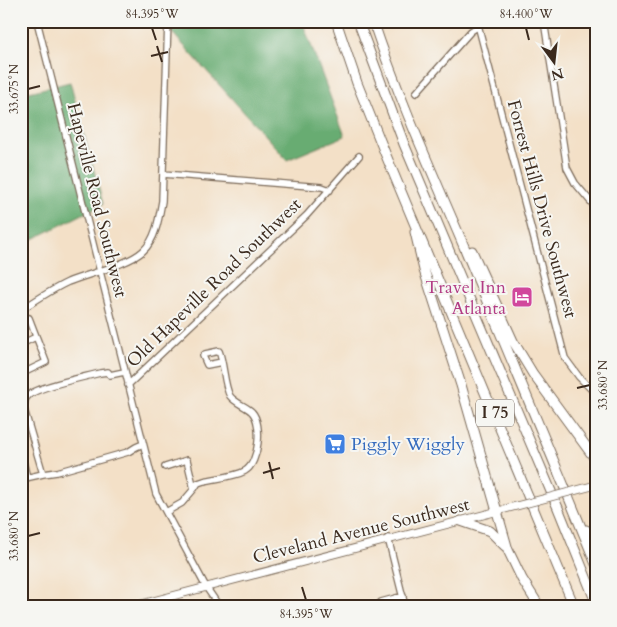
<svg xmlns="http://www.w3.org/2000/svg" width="617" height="627" font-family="Cardo,serif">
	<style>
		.forest { fill: #68ac72; stroke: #526b48 }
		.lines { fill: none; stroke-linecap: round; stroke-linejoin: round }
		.minor-casing { stroke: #7b6a59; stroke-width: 8 }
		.major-casing { stroke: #7b6a59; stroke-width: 9 }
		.highway-casing { stroke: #7b6a59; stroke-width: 11 }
		.minor { stroke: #fff; stroke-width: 5.5 }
		.major { stroke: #fff; stroke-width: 7 }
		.highway { stroke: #fff; stroke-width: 9 }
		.major-bridge-casing { stroke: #7b6a59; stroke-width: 9; stroke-linecap: butt }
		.major-bridge { stroke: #fff; stroke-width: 7 }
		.ticks { fill: none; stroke: #3b2a1e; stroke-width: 2 }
		.labels { text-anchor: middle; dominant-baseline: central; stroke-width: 4; stroke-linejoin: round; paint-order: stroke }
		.shield { fill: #f6f6f2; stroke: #73675e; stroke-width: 1 }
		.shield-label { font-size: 16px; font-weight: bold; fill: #3b2a1e }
		.street-label { font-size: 18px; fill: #3b2a1e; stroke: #f6f6f2 }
		.hotel-label { font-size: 18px; fill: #b23c85; stroke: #f6f6f2; text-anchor: end }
		.shop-label { font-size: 18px; fill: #366cbe; stroke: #f6f6f2; text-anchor: start }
		.neatline { fill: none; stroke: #3b2a1e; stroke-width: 2 }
		.ticks-label { font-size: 12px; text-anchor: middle; fill: #3b2a1e }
	</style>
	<rect width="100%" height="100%" fill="#f6f6f2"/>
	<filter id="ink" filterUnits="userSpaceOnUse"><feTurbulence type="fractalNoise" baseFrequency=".02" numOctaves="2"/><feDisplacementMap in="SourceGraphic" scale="10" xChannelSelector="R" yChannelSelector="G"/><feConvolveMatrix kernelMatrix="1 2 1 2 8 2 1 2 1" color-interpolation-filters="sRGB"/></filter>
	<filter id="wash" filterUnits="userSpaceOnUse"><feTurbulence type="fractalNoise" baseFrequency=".0096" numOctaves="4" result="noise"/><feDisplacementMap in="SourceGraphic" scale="20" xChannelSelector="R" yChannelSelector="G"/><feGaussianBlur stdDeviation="1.12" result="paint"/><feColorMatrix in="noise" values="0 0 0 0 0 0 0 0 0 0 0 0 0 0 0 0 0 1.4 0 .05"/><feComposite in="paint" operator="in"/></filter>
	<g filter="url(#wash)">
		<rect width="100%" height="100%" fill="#f3e0c7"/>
		<path class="forest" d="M167,21H302L345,136L287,160L167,27Z
			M70,82L103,204L21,245V94Z"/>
	</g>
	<g filter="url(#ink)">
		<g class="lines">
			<g class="minor-casing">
				<path id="minor" d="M37,21L156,494L206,587L219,606
					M477,21L565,358L579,377L596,394
					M544,21L567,168L575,183L596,208
					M416,93L471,31L479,26
					M163,174L322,187L330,190
					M21,310C36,300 51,290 68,282C87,274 128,265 143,251C156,239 159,218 162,201L168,21
					M21,344L36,337
					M21,374L46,362L29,318
					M128,385L307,215L359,156
					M21,453L27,478
					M165,467L187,460L194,489L182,503L166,512
					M43,474L24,409C24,404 24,400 27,397C34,387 86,377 100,373L108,372L110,375L124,372
					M21,479L43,474L57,472L128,452L136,447L143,444
					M194,489L198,483L204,481C216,478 234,477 245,471C259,463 263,424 252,412C246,406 235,403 230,396C224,386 224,363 219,351L205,354L203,356L207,365L222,362
					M388,538L405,606
					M378,606L381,602L403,596"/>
			</g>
			<g class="major-casing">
				<path id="major" d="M134,606L502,510"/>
			</g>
			<g class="highway-casing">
				<path id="highway" d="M336,21L357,83L385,153L574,606
					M358,21L404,144L558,508L596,602
					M373,21C399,99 433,174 465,249C509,354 553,458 596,564
					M415,232L424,270L461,385L508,550L522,579L539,606
					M472,251L513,341L533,374L596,460
					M461,521L490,531L505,546
					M586,530L596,544"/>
			</g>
			<use href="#minor" class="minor"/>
			<use href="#major" class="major"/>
			<use href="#highway" class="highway"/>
			<g class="major-bridge-casing">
				<path id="major-bridge" d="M505,509L596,485"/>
			</g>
			<use href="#major-bridge" class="major-bridge"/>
		</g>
	</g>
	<path class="ticks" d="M152,28L156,40M526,28L529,40M157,46L162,62M151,56L168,52M28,89L40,86M577,388L590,385M269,462L273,479M263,473L280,468M28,536L40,533M302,587L306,600"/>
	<defs>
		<g id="hotel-square" transform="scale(1.125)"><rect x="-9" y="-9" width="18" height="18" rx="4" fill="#d1479c" stroke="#f6f6f2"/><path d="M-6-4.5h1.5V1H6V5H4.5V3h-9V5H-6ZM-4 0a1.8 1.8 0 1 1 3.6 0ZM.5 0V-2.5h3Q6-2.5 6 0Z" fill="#fff"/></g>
		<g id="supermarket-square" transform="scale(1.125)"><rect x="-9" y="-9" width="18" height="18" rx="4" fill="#3f7fe0" stroke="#f6f6f2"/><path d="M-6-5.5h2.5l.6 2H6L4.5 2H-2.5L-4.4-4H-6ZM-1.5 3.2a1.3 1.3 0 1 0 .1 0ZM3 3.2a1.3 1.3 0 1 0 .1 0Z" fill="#fff"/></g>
	</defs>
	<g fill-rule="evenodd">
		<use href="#hotel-square" x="522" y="297"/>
		<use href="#supermarket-square" x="335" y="444"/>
	</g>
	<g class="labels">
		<rect class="shield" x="476" y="399.5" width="38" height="27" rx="4"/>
		<g class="shield-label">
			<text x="495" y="413">I 75</text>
		</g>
		<g class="street-label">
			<text transform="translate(97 200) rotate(76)">Hapeville Road Southwest</text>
			<text transform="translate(542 209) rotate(75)">Forrest Hills Drive Southwest</text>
			<text transform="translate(214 283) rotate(-44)">Old Hapeville Road Southwest</text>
			<text transform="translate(361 531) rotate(-14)">Cleveland Avenue Southwest</text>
		</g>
		<g class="hotel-label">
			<text x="506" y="287">Travel Inn<tspan x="506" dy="21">Atlanta</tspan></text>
		</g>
		<g class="shop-label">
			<text x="351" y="444">Piggly Wiggly</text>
		</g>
	</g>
	<rect width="617" height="627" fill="none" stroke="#f6f6f2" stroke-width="55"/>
	<g transform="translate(554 62) rotate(165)" stroke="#f6f6f2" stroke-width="4" paint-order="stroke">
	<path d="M0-4L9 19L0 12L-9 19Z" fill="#3b2a1e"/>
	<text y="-8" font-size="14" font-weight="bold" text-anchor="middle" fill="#3b2a1e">N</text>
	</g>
	<rect x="28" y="28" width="562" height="572" class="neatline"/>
	<g class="ticks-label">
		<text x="152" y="18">84.395°W</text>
		<text x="526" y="18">84.400°W</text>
		<text transform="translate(14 89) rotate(-90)" y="4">33.675°N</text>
		<text transform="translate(603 385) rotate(-90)" y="4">33.680°N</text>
		<text transform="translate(14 536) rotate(-90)" y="4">33.680°N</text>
		<text x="306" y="618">84.395°W</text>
	</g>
</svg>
